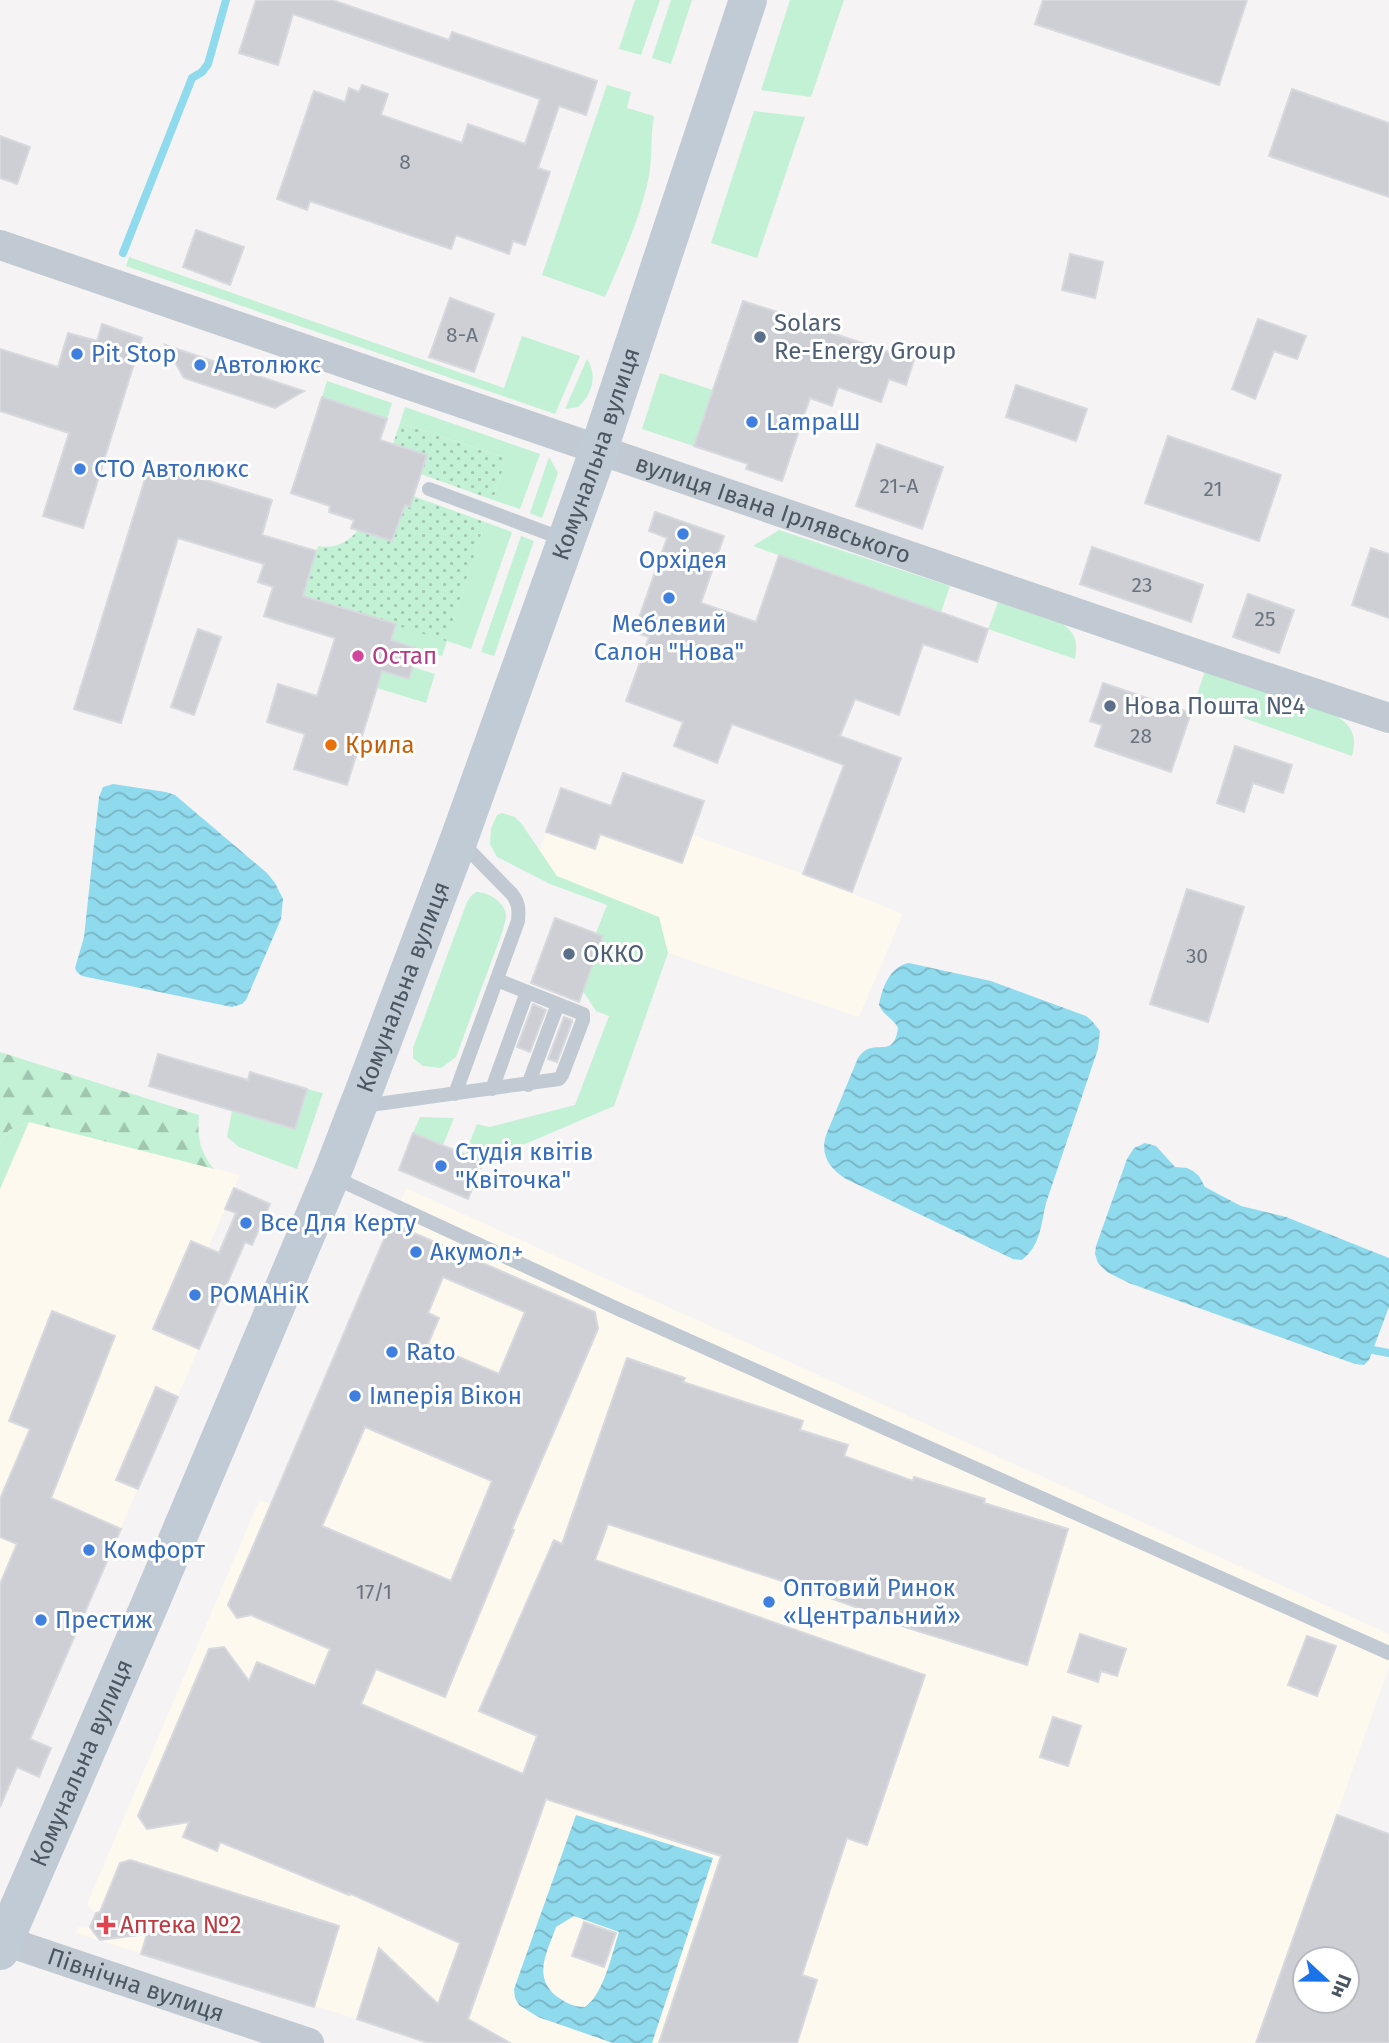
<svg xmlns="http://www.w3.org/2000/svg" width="1389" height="2043" font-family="'Fira Sans',sans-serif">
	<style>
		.commercial { fill: #fdf9ef }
		.grass { fill: #c3f1d5 }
		.forest { fill: url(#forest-firs) }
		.garden { fill: url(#garden-dots) }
		.water { fill: url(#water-waves); fill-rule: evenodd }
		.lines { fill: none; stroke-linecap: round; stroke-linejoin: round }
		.stream { stroke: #90daee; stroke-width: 8 }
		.building { fill: #cdcfd5; stroke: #d7d9de; stroke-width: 2; fill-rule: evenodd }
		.service { stroke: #c1cad2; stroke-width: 14 }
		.minor { stroke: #c1cad2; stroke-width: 30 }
		.secondary { stroke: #c1cbd6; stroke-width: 38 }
		.service-dot { fill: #5c6f8a; stroke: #fff; stroke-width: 2.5 }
		.shop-dot { fill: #3f7fe0; stroke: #fff; stroke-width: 2.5 }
		.hotel-dot { fill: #d1479c; stroke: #fff; stroke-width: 2.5 }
		.food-dot { fill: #e8710a; stroke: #fff; stroke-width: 2.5 }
		.health-dot { fill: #e0444e; stroke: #fff; stroke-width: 2.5 }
		.labels { text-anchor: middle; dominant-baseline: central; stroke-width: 6; stroke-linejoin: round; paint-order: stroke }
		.number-label { font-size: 21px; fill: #6b747e }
		.service-label { font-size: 24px; fill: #4e5e75; stroke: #fff; text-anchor: start }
		.shop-label { font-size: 24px; fill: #366cbe; stroke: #fff; text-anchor: start }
		.street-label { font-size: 24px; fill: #4a5661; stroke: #fff }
		.hotel-label { font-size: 24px; fill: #b23c85; stroke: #fff; text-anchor: start }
		.food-label { font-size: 24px; fill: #c56008; stroke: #fff; text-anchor: start }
		.health-label { font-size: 24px; fill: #be3a42; stroke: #fff; text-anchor: start }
	</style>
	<defs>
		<pattern id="forest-firs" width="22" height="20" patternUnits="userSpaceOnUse" patternTransform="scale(1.75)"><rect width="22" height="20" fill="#c3f1d5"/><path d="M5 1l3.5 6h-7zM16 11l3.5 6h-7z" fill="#a0c6b0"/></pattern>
		<pattern id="garden-dots" width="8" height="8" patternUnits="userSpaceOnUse" patternTransform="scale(1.75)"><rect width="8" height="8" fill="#c3f1d5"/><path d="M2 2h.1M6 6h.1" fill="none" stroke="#a0c6b0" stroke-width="1.8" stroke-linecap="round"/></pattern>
		<pattern id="water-waves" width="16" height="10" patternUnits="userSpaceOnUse" patternTransform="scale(1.75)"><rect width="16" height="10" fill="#90daee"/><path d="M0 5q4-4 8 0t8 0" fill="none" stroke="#78b4c4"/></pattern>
	</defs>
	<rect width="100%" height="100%" fill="#f5f3f3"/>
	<path class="commercial" d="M561,788L803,874L903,914L859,1017L668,953L659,917L534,867Z
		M29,1122L240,1175L208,1248L237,1260L0,1807V1189Z
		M406,1188L1389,1634V1667L1256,2043H428L357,2019L75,1933L78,1927H90L96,1913L87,1904L253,1515L260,1500L271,1504Z"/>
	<path class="grass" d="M635,0H660L641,55L619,49Z
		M671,0H692L671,64L652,58Z
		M790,0H844L811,97L761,90Z
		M607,85L631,92L627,108L654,116C650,138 653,159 648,181C639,221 621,260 605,297L542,275Z
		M754,111L805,117L757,258L711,243Z
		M129,257L504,388L522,336L580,356L555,414L126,266Z
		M587,359C598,375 592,395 578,407L565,409Z
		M660,373L713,390L694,446L642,429Z
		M327,381L392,403L387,419L322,397Z
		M405,407L540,454L520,509L493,500L506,458L400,423Z
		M549,457L558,473L542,518L530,513Z
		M485,522L512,532L471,649L447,641L442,656L391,640L396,624L446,640Z
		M779,530L950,586L941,612L753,546Z
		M521,536L534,541L494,656L481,652Z
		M998,602L1063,624C1076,634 1078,643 1075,659L988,629Z
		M413,667L435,674L426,703L377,688L382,671L409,678Z
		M1205,671L1334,714C1351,725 1358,735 1352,756L1195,701Z
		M502,813L515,817L521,823L557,876L659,917L668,953L614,1106L483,1162L465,1154L477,1124L489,1127L575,1105L609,1016L596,1011L583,991L603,937L596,933L607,905L550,884L497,857L490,844L491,829L497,815Z
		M476,892C489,892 507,903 506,918C506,919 503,929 503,930L456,1057L441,1068L423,1066L413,1058V1048L467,902L471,896Z
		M307,1089L323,1093L297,1169L239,1147L227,1137L232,1111L295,1129Z
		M420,1117L454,1118L443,1145L413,1133Z
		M29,1122L0,1189V1143L9,1130Z"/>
	<path class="forest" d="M0,1052L199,1115C197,1137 200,1152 214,1169L29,1122L9,1130L0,1143Z"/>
	<path class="garden" d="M400,423L506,458L493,500L421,474L427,455L393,444Z
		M413,496L485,522L446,641L303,596L318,546C334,549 348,543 358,530L392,541L405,505Z"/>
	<path class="water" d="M113,784L166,792L175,795L267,873L275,883L283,899L281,919L246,1000L242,1004L232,1007L82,976L77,972L75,968L84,937L99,797L103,787Z
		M909,963L991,981L1086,1016L1092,1021L1100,1031L1098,1049L1046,1203C1041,1224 1041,1245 1022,1260L1013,1259L846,1179C829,1168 820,1155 826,1135L858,1058C873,1034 893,1063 898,1028C894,1019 883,1015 879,1005C882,988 890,966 909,963Z
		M1145,1143L1156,1146L1175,1167L1187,1168L1193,1171L1199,1176L1205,1187L1241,1206L1286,1217L1389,1258V1307L1369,1360L1364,1365L1355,1364L1129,1283L1107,1272L1098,1263L1095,1254L1096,1246L1127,1159L1134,1148Z
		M576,1815L713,1858L652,2043H613L538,2017L519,2005L515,1998L514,1989ZM574,1916L619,1932C612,1953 604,1994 585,2007C575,2007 568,2004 559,1998C531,1978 547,1953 556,1927Z"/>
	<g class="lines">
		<path class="stream" d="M123,253L192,78L202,72L208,64L226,0
			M1373,1350L1389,1353"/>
	</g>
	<path class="building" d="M256,0H332L449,40L452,32L597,81L586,115L559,106L538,168L550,172L525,245L513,241L509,254L456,235L451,249L310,201L307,210L277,199L314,91L345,102L349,88L359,92L362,85L388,94L381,115L462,143L468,124L525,144L540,99L293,14L278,65L239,53Z
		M1043,0H1247L1219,85L1035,24Z
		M1292,89L1389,123V197L1269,156Z
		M0,136L30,147L17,184L0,178Z
		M196,230L244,247L230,285L183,267Z
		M1070,254L1103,262L1095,298L1062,290Z
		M450,298L494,314L474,372L429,357Z
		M743,301L796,318L795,321L914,360L906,385L889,379L881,402L838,387L832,406L810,398L782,481L746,469L748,464L694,446Z
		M1258,319L1306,336L1297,359L1274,351L1255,399L1232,389Z
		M102,324L142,338L83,528L43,516L69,433L0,411V349L58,367L68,333L97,341Z
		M165,345L276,382L304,391L275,408L184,378Z
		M1016,385L1087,409L1076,441L1006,417Z
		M322,397L387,419L380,440L427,455L410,507L405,505L392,541L351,528L354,520L329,512L330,506L291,493Z
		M1168,436L1281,475L1259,541L1145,503Z
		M877,444L943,467L922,529L856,506Z
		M150,463L272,500L262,535L316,551L303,596L396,624L391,640L418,649L409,679L382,671L347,785L294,769L305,734L267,722L278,684L317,696L335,638L264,616L273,587L258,582L264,564L178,538L121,723L74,709Z
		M655,512L724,536L701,603L756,622L779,555L988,629L977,662L923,644L899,715L855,699L840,736L901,758L852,892L803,874L844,765L732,724L717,763L674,746L683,722L626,701L649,637L634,632L667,538L649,531Z
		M1092,547L1203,585L1191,622L1080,584Z
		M1371,548L1389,554V618L1352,605Z
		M1248,594L1294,610L1279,653L1233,637Z
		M198,629L221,637L194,715L171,707Z
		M1103,683L1191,713L1171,772L1095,746L1102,725L1090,721Z
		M1235,746L1292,765L1283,793L1253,783L1244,812L1217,803Z
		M623,773L704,801L682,863L600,834L595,849L546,832L561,788L611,806Z
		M1187,889L1244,907L1208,1022L1150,1004Z
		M555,918L603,936L579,1002L531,983Z
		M533,1004L546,1010L530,1052L517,1047Z
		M564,1017L572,1020V1022L557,1062L548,1059Z
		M158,1054L248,1080L250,1072L307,1089L295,1129L149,1086Z
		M413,1133L483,1162L468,1199L399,1170Z
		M234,1188L270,1204L252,1245L245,1242L199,1349L153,1329L191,1241L219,1253L236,1213L225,1209Z
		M391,1223L595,1312L598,1329L512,1529L514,1530L445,1697L376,1669L361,1704L523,1774L537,1736L479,1711L554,1540L562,1544L627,1358L685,1378L683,1382L803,1421L800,1430L848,1445L844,1456L913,1481L914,1477L985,1499L984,1503L1068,1529L1027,1665L905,1627L871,1615L872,1613L800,1587L608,1524L595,1560L925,1675L867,1845L847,1838L802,1975L817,1980L797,2043H659L721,1856L546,1799L468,2019L510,2043H428L357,2019L379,1948L438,2004L460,1943L349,1893V1895L220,1842L217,1851L183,1837L189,1822L147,1829L138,1816L209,1649L224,1647L249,1681L257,1662L315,1686L330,1649L251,1615L237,1618L228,1605ZM443,1277L525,1312L499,1374L428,1344L439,1318L428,1313ZM365,1427L492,1481L451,1581L322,1526Z
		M52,1311L115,1336L51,1498L121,1529L30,1739L51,1748L39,1777L17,1767L0,1807V1584L17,1544L0,1537V1499L30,1429L9,1421Z
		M156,1387L178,1397L138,1489L116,1480Z
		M1080,1634L1126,1649L1117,1676L1101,1671L1098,1682L1068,1672Z
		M1307,1636L1336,1646L1317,1696L1288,1685Z
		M1053,1717L1081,1726L1068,1766L1040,1757Z
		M1337,1815L1389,1834V2043H1256ZM1305,1959H1347V2001H1305Z
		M130,1860L339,1926L314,2007L141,1954L147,1934L100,1940L90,1927L96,1913L100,1912L120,1863Z
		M584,1922L616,1933L604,1967L572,1956Z"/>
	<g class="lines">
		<path class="service" d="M429,489L566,540
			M528,1085L558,1004
			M492,1089L527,992
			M455,1094L518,921C519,910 519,903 512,894L461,842
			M363,1106L559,1079L562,1075L583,1020V1014L497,980
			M331,1176L618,1309L1389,1653"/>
		<g class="minor">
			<path id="s1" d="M0,245L1196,654L1389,718"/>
			<path id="s2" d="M5,1941L309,2043"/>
		</g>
		<path class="secondary" id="s3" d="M0,1951L150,1604L331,1176L365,1088L459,839L599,449L748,0"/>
	</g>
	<g class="service-dot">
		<circle cx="760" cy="337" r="7"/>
		<circle cx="1110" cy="706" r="7"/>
		<circle cx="569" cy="954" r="7"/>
	</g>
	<g class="shop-dot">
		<circle cx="77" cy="354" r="7"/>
		<circle cx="200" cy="365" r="7"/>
		<circle cx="752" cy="422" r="7"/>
		<circle cx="80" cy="469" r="7"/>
		<circle cx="683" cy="534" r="7"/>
		<circle cx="669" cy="598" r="7"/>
		<circle cx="441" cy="1166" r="7"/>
		<circle cx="246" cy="1223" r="7"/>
		<circle cx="416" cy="1252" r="7"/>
		<circle cx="195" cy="1295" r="7"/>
		<circle cx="392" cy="1352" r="7"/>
		<circle cx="355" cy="1396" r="7"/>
		<circle cx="89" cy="1550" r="7"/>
		<circle cx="769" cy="1602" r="7"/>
		<circle cx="41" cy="1620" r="7"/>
	</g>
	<circle class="hotel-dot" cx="358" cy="656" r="7"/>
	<circle class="food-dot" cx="331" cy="745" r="7"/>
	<path class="health-dot" d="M102.5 1914.5h7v7h7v7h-7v7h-7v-7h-7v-7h7z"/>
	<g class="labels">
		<g class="number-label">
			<text x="405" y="162">8</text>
			<text x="462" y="335">8-А</text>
			<text x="899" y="486">21-A</text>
			<text x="1213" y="489">21</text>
			<text x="1142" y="585">23</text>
			<text x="1265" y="619">25</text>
			<text x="1141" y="736">28</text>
			<text x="1197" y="956">30</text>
			<text x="374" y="1592">17/1</text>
		</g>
		<g class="service-label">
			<text x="774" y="323">Solars<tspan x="774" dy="28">Re-Energy Group</tspan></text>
			<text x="1124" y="706">Нова Пошта №4</text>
			<text x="583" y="954">ОККО</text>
		</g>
		<g class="shop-label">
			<text x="91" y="354">Pit Stop</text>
			<text x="214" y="365">Автолюкс</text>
			<text x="766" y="422">LampaШ</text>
			<text x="94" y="469">СТО Автолюкс</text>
			<text x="683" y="560" text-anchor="middle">Орхідея</text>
			<text x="669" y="624" text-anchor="middle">Меблевий<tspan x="669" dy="28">Салон "Нова"</tspan></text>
			<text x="455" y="1152">Студія квітів<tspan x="455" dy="28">"Квіточка"</tspan></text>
			<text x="260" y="1223">Все Для Керту</text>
			<text x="430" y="1252">Акумол+</text>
			<text x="209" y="1295">РОМАНіК</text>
			<text x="406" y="1352">Rato</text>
			<text x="369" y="1396">Імперія Вікон</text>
			<text x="103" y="1550">Комфорт</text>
			<text x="783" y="1588">Оптовий Ринок<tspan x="783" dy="28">«Центральний»</tspan></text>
			<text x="55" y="1620">Престиж</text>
		</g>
		<g class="street-label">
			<text stroke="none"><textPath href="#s3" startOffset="1612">Комунальна вулиця</textPath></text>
			<text stroke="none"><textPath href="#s1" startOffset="817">вулиця Івана Ірлявського</textPath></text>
			<text stroke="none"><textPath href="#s3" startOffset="1045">Комунальна вулиця</textPath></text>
			<text stroke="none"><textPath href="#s3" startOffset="205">Комунальна вулиця</textPath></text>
			<text stroke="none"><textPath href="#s2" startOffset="138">Північна вулиця</textPath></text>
		</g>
		<g class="hotel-label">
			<text x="372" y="656">Остап</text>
		</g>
		<g class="food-label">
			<text x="345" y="745">Крила</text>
		</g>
		<g class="health-label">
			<text x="120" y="1925">Аптека №2</text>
		</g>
	</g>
	<g transform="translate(1326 1980) rotate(112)"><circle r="33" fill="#ffffff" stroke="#b7bbc0" stroke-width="2"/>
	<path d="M0-5L12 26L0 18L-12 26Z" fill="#1a73e8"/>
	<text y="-10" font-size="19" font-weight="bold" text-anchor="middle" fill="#4a5661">Пн</text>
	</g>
</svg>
